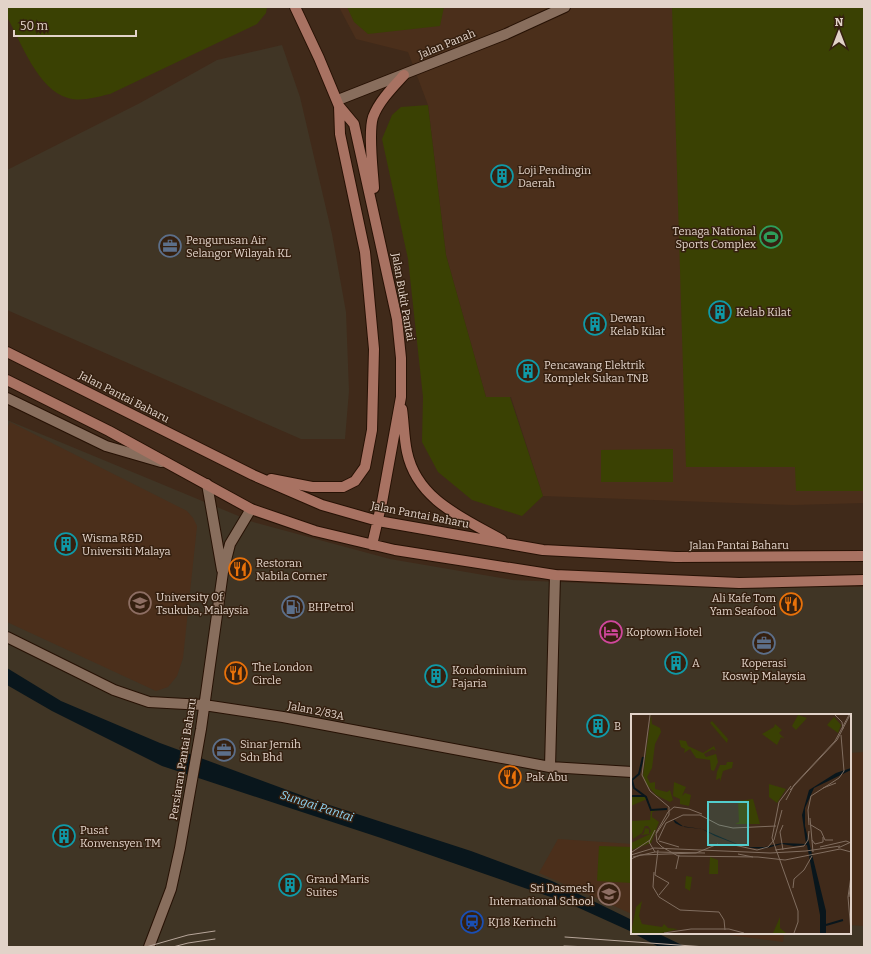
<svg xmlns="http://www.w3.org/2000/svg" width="871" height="954" font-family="Bitter,serif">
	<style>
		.commercial { fill: #403525; fill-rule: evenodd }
		.built { fill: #4b2f1b }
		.green { fill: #3a4103 }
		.water { fill: #09161c }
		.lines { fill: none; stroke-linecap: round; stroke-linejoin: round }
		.street-casing { stroke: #261104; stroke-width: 12 }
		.secondary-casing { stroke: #261104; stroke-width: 12 }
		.street { stroke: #886e5d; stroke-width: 10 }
		.secondary { stroke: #a87262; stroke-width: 10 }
		.tram { stroke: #b7a69a; stroke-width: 1 }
		.labels { text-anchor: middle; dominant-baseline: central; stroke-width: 3; stroke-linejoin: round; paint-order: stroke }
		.street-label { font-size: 11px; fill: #e2d3c9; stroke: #352010 }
		.poi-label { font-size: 11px; fill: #e2d3c9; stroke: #352010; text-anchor: start }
		.water-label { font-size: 12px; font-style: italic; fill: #8ed4f5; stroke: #352010 }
		.inset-river { fill: none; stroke: #09161c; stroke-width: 2 }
		.inset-road { fill: none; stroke: #816e60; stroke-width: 1 }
		.view { fill: #52cdcd; fill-opacity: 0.15; stroke: #52cdcd; stroke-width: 2 }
		.inset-edge { fill: none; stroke: #e2d3c9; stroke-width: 2 }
	</style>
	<rect width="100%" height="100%" fill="#402a1a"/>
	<path class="commercial" d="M282,45L300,97L332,234L346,312L349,391L345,439H301L7,310V170L140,103L217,60Z
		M7,420L253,522L390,559L513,580L629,585L864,587V947H7ZM632,715H850V933H632Z"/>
	<path class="built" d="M339,7H864V503L793,505L543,496L511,397H486L446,255L428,105L408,52L356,39Z
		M10,422L187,511L193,518L197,526L183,658L177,676L168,687L156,691L7,622V428Z
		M864,752V926L850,925V753Z
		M558,839L632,844V914L539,873Z
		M713,933H784L783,942Z"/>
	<path class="green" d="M7,7H267L266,13L257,24L110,94C97,97 81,102 68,98C38,90 21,42 7,17Z
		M347,7H444L440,26L368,34L354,22Z
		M672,7H864V491H796L795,467H686Z
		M428,105L446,255L486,397H510L543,496L522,516L472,500L438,472L422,442L423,397L408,259L382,139L392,115L401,107Z
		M673,449V482H601V450Z
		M599,846L632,847V883L597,881Z"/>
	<path class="water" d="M7,668L61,701L160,743L317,801L471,851L552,881L632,920V932L568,903L381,838L162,766L52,711L7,685Z
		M633,933H657L686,947H659Z"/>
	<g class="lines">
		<g class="street-casing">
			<path id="street" d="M338,100L506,34L565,7
				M7,398L106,446L161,462
				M207,484L222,570
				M7,637L114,690L149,702L204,705L283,717L550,767L632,772
				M550,767L555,575
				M149,947L171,889L180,848L201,729L223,572L230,544L251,509"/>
		</g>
		<g class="secondary-casing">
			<path id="secondary" d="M339,106L354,124L397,319L401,358V397L382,502L372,545
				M374,188C373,170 368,133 373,117C379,101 393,87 404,75
				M7,352L253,475L322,505L378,521L543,550L676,557L864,556
				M7,380L109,431L251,509L315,531L395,550L555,575L739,583L864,580
				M402,409C404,423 404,438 407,452C417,500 463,518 502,540
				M271,479L312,487H343L355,481L365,467L372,430L374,349L365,252L340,134L339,106L319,58L295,7"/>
		</g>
		<use href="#street" class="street"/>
		<use href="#secondary" class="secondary"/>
		<path class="tram" d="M565,937L706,947
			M564,946L591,947
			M146,947L188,935L215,931
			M173,947L188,943L215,939"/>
	</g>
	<defs>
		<g id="building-ring" transform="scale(1.15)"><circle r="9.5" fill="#352010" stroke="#0f9aa8" stroke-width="1.5"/><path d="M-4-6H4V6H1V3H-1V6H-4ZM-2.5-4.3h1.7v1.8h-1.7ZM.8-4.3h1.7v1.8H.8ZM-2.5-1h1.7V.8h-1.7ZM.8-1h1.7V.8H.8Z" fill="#0f9aa8"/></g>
		<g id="stadium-ring" transform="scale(1.15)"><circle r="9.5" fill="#352010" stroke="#2e9e5b" stroke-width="1.5"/><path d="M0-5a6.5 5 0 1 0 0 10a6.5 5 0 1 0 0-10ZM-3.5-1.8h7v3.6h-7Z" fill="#2e9e5b"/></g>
		<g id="office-ring" transform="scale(1.15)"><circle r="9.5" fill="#352010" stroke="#5c6f8a" stroke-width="1.5"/><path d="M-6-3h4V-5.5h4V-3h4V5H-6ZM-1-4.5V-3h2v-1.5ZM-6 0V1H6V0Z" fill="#5c6f8a"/></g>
		<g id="restaurant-ring" transform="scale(1.15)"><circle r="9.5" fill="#352010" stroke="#e8710a" stroke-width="1.5"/><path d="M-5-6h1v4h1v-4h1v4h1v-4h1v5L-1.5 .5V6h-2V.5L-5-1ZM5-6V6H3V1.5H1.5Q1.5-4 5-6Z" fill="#e8710a"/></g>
		<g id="university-ring" transform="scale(1.15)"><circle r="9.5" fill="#352010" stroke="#8d6e63" stroke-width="1.5"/><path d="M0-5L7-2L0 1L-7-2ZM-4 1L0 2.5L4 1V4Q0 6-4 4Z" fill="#8d6e63"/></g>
		<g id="fuel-ring" transform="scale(1.15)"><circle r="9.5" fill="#352010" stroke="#5c6f8a" stroke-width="1.5"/><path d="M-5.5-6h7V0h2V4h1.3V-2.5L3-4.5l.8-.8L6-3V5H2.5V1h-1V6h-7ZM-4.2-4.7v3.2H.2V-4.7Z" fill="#5c6f8a"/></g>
		<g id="hotel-ring" transform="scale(1.15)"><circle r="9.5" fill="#352010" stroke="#d1479c" stroke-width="1.5"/><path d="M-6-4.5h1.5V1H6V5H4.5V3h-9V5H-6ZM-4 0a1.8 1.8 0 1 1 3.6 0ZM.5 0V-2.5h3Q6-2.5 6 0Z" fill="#d1479c"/></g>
		<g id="school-ring" transform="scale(1.15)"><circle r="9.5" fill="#352010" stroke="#8d6e63" stroke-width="1.5"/><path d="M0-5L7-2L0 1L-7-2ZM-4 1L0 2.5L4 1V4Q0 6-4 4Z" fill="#8d6e63"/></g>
		<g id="station-ring" transform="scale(1.15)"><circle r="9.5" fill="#352010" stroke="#1a4fb4" stroke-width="1.5"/><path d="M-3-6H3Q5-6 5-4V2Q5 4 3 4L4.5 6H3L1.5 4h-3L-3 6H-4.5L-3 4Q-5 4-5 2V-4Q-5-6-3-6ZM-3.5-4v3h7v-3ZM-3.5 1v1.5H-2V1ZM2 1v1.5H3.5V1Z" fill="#1a4fb4"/></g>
	</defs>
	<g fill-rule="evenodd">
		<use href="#building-ring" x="502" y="176"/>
		<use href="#stadium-ring" x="771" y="237"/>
		<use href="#office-ring" x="170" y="246"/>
		<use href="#building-ring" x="720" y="312"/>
		<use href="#building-ring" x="595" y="324"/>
		<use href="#building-ring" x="528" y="371"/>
		<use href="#building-ring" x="66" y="544"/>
		<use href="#restaurant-ring" x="240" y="569"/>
		<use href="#university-ring" x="140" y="603"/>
		<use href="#restaurant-ring" x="791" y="604"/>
		<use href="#fuel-ring" x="293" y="607"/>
		<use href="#hotel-ring" x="611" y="632"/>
		<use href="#office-ring" x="764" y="643"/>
		<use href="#building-ring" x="676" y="663"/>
		<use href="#restaurant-ring" x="236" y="673"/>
		<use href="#building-ring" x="436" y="676"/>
		<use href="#building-ring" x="598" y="726"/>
		<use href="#office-ring" x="224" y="750"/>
		<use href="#restaurant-ring" x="510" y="777"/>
		<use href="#building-ring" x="64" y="836"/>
		<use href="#building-ring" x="290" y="885"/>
		<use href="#school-ring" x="609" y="894"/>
		<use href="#station-ring" x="472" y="922"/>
	</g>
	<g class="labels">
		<g class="street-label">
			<text transform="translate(447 44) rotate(-22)">Jalan Panah</text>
			<text transform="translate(403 297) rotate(80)">Jalan Bukit Pantai</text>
			<text transform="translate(124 397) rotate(27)">Jalan Pantai Baharu</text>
			<text transform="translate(420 515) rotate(11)">Jalan Pantai Baharu</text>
			<text x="739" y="545">Jalan Pantai Baharu</text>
			<text transform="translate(316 711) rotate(11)">Jalan 2/83A</text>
			<text transform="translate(183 759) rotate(-81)">Persiaran Pantai Baharu</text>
		</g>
		<g class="poi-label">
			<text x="518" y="170">Loji Pendingin<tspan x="518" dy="13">Daerah</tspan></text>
			<text x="756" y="231" text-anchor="end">Tenaga National<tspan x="756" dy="13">Sports Complex</tspan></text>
			<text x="186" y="240">Pengurusan Air<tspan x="186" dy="13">Selangor Wilayah KL</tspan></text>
			<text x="736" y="312">Kelab Kilat</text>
			<text x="610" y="318">Dewan<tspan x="610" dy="13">Kelab Kilat</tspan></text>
			<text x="544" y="365">Pencawang Elektrik<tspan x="544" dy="13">Komplek Sukan TNB</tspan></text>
			<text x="82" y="538">Wisma R&amp;D<tspan x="82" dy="13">Universiti Malaya</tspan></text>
			<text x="256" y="563">Restoran<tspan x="256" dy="13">Nabila Corner</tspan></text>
			<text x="156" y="597">University Of<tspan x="156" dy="13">Tsukuba, Malaysia</tspan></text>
			<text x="776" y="598" text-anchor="end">Ali Kafe Tom<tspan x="776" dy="13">Yam Seafood</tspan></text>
			<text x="308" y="607">BHPetrol</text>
			<text x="626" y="632">Koptown Hotel</text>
			<text x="692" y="663">A</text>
			<text x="764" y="663" text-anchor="middle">Koperasi<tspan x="764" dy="13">Koswip Malaysia</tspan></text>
			<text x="252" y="667">The London<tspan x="252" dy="13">Circle</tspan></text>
			<text x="452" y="670">Kondominium<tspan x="452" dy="13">Fajaria</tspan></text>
			<text x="614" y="726">B</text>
			<text x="240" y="744">Sinar Jernih<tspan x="240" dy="13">Sdn Bhd</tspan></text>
			<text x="526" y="777">Pak Abu</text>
			<text x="80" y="830">Pusat<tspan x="80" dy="13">Konvensyen TM</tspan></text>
			<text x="306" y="879">Grand Maris<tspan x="306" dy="13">Suites</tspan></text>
			<text x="594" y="888" text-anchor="end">Sri Dasmesh<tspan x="594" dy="13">International School</tspan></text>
			<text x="488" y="922">KJ18 Kerinchi</text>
		</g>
		<g class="water-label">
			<text transform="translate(317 806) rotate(18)">Sungai Pantai</text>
		</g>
	</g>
	<g transform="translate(631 714)">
		<rect width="220" height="220" fill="#402a1a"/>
		<path d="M20,1L21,10L29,14L30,18L24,30L21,54L16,63L19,69L24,68V75L36,78L39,76L42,86L39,88L25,81L15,70L12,62ZM167,1L176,4L165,16L161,12ZM203,3L210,11L207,19L196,11ZM81,7L97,25L96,29L79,9ZM144,10L151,16L148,19L154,25L150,23L146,31L131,20L143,13ZM48,26L55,27L57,32L72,39L83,32L85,37L82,35L73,40L75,43L85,40L87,48L83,57L80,56L79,46L65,44L59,35L53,39L54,35L50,33ZM96,48H102L101,54L92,57L89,68V64L85,66L86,58L89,51H95ZM43,68L55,73L51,82L54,79L60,81L58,92L49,90V85L42,82ZM138,70L155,75L146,89L138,83ZM0,83H14L16,85L0,92ZM122,85L129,110H104L108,108L107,87ZM31,95L21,98V103L28,108L20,129L0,136V129L19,120L10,121L13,119L14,114L18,115V120L20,117L17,112H14L11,119L2,125L0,107L19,106L20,97ZM79,143L87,146V160H78ZM55,162L61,163L59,177L54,174ZM11,187L8,202L11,210L31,213L33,210L37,214L47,215L31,219H0L5,193ZM149,203V214L155,219H142Z" fill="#3a4103"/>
		<path d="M220,54V56L183,74L174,94V112L195,197V219H189V201L176,131L163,132L151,130L132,135L113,133L84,122L71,115L50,112L44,109L42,105L53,113L71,115L113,133H133L151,129L175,130L171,101L178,76L205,59Z" fill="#09161c"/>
		<path class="inset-river" d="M12,43L8,60L1,66L3,74L15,83L20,96L36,95M0,82H13M195,211L212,206"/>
		<path class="inset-road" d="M19,1L11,61L19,77L38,93V101L25,120L26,128L31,133L47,142L127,143L154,146L209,135L220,138M204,1L211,8L212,15M160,72L148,88L141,124L167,197V208L163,219M192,74L205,69M159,76L206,26L219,1M155,86L163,71L204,27L218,1M179,104L182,138M178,111L177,96L180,82L208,64L213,57L210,21M180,111L190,117L194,126H202M24,116L18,128L24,138L74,139M25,119L37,98L43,93L58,95L71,100M27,126L35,109L52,101H69L88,111L102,114L145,112M181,126L184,130L192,128V123M28,127L48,133M103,131L126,136L137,133L143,126L151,96M189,133L215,127L220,129M207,134L220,128M27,136L24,161L38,169L28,181M144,136L173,132L177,126L178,117M152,136L149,118L152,111M1,138L19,126M107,140L122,143M0,141L23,134L139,139L175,137L209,132M2,143L24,138M0,145L9,141L65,139L87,130M45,155L48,141M23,158L22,173L28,183L49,196L88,198L93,206L94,216M220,162L217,183L220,218M162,174L163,165L173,156L181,142M218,183L220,167M220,199V181M33,219L60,215H98L113,219"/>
		<path class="view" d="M77,88H117V131H77Z"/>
		<rect width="220" height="220" class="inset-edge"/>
	</g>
	<rect width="871" height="954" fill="none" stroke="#e2d3c9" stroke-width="16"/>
	<g transform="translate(839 32)" stroke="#352010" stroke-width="3" paint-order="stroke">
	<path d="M0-3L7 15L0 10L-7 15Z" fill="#e2d3c9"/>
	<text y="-6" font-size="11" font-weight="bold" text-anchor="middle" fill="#e2d3c9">N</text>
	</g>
	<path d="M14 30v6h122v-6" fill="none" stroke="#e2d3c9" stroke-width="2"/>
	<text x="20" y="30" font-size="12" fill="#e2d3c9" stroke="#352010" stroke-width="3" paint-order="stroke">50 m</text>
</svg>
